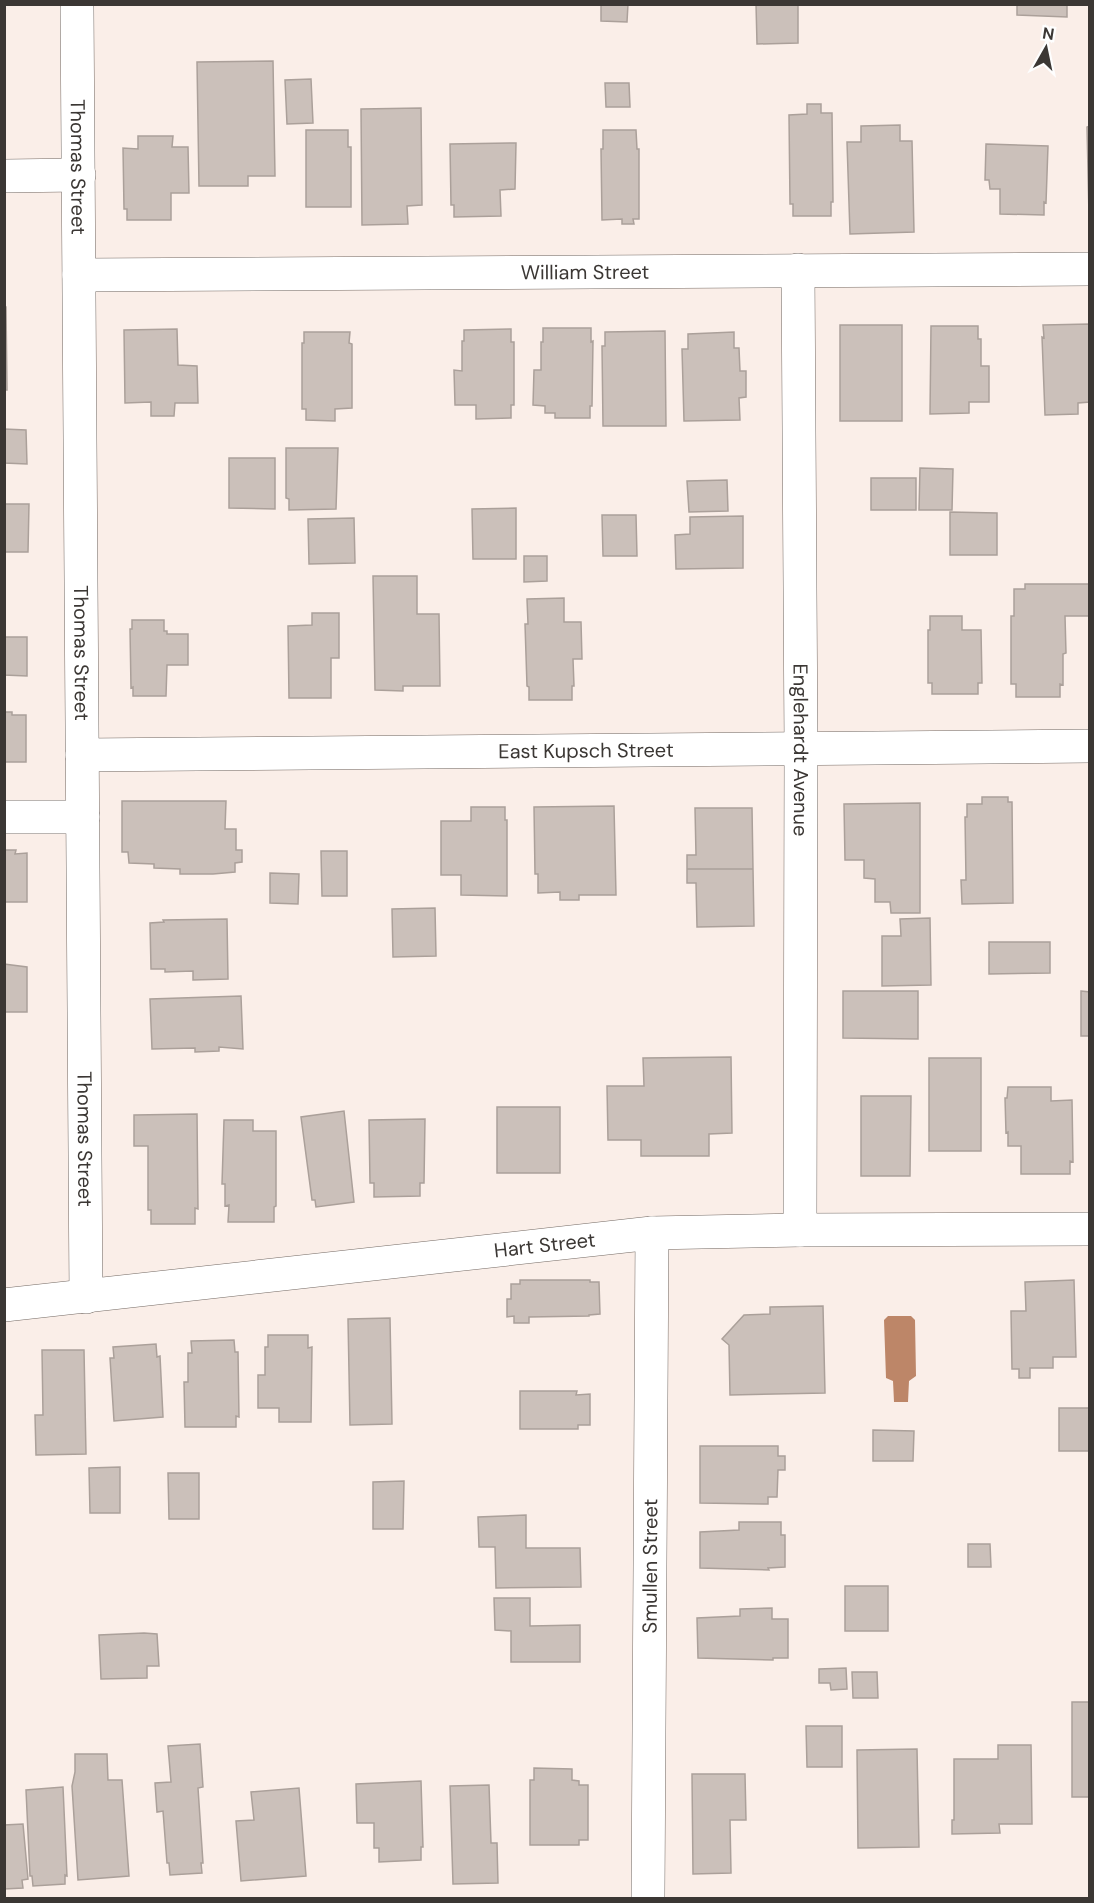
<svg xmlns="http://www.w3.org/2000/svg" width="1094" height="1903" font-family="'DM Sans',sans-serif">
	<style>
		.water { fill: #bd8668 }
		.building { fill: #cbc0ba; stroke: #aba09a; stroke-width: 1.5 }
		.lines { fill: none; stroke-linecap: round; stroke-linejoin: round }
		.street-casing { stroke: #746a64; stroke-width: 34 }
		.street { stroke: #fff; stroke-width: 33 }
		.labels { text-anchor: middle; dominant-baseline: central; stroke-width: 4.5; stroke-linejoin: round; paint-order: stroke }
		.street-label { font-size: 20px; fill: #3b3734; stroke: #fefefe }
	</style>
	<rect width="100%" height="100%" fill="#faeee8"/>
	<path class="water" d="M888,1316H911L915,1320L916,1376L909,1381L908,1402H894L893,1381L886,1378L884,1320Z"/>
	<path class="building" d="M601,4H628L627,22L601,21Z
		M756,4H798V43L757,44Z
		M1017,4H1067V17L1017,15Z
		M273,61L275,176H248V186H199L197,62Z
		M311,79L313,123L287,124L285,80Z
		M605,83H629L630,107H606Z
		M807,104H821V113H832L833,202H831V216H793V204H790L789,115L807,114Z
		M421,108L422,205L407,206L408,224L362,225L361,109Z
		M900,125V141H912L914,232L850,234L847,142H861V126Z
		M1090,126V216H1089L1087,127Z
		M306,130H348V147H351V207H306Z
		M603,130H636L637,149H639V219H633L634,224H622V219L602,220L601,149H603Z
		M138,136H173L172,147H188L189,193H171V220H127V209H124L123,148L138,149Z
		M516,143L515,189L500,190L501,216L454,217V205H451L450,144Z
		M986,144L1048,146L1046,203L1044,202V215L1000,214V189H990L989,180H985Z
		M4,307H6L7,390H4Z
		M1090,324V402L1078,403V414L1045,415L1042,337L1044,338L1043,325Z
		M840,325H902V421H840Z
		M931,326H978V339H981V366H989V402H969V413L930,414Z
		M543,328H591V342L593,341L592,406H590V418H555V413H545V406L533,405L534,370H541V342H543Z
		M177,329L178,365L197,366L198,403H175L174,416H151V402L125,403L124,330Z
		M511,329V342H514V405H511V418L476,419V405H455L454,370L462,371V341H464V330Z
		M665,331L666,426H603L602,346H605V332Z
		M304,332H350L349,343L352,344V408L335,409V421L306,420V409H302V343H304Z
		M734,332V348H739L740,371H746V397L739,398L740,420L684,421L682,349H688V334Z
		M4,429L26,430L27,464L4,463Z
		M286,448H338L336,509L289,510V499L286,498Z
		M229,458H275V509L229,508Z
		M920,468L953,469L952,510H919Z
		M871,478H916V510H871Z
		M727,480L728,511L689,512L687,481Z
		M4,504H29L28,552H4Z
		M516,508V559H473L472,509Z
		M950,512L997,513V555H950Z
		M602,515H636L637,556H603Z
		M743,516V568L676,569L675,535L690,534V517Z
		M354,518L355,563L309,564L308,519Z
		M524,556H547V581L524,582Z
		M373,576H417V614H439L440,686H403V691L375,690Z
		M1025,584H1090V616H1065L1066,653L1063,654V685L1060,684V697H1016V684H1011V616H1014V589H1025Z
		M564,598V622H581L582,659H573L574,686H572V700H529V687L527,686L525,624H528L527,599Z
		M312,613H339V658H331V698H289L288,626L312,625Z
		M930,616H962V630H981L982,683H978V694H932V683H928V630H930Z
		M132,620H164V631H167V634H188V665H167L166,696H133V687L131,688L130,629H132Z
		M4,637H27V676L4,675Z
		M4,712H12V715H26V762H4Z
		M982,797H1008V802H1012L1013,903L962,904L961,880H966L965,817H967V804H982Z
		M122,801H226L225,829H236V850H242V862L235,863V872L213,874H180V869L154,868V864L129,863L128,852H122Z
		M920,803V913H891L890,902H875V879L864,878V860H845L844,804Z
		M614,806L616,895H579V900H560V892L538,893V874H535L534,807Z
		M471,807H505V820H507V896L461,895V875H441V821H471Z
		M695,808H752L753,869H687V855H696Z
		M4,850H16L15,854L27,853V902H4Z
		M321,851H347V896H322Z
		M687,869H753L754,926L697,927L696,883H687Z
		M270,873L299,874L298,904L270,903Z
		M435,908L436,956L393,957L392,909Z
		M930,918L931,985L882,986V936H901L900,919Z
		M227,919L228,979L193,980V971L165,972V969H151L150,923L164,922L163,920Z
		M989,942H1050V973L989,974Z
		M4,964L27,967V1012H4Z
		M843,991H918V1039L843,1038Z
		M1081,991L1090,992V1036H1081Z
		M241,996L243,1049L219,1047V1051L195,1052V1048L152,1049L150,999Z
		M731,1057L732,1133L709,1134V1156H641V1140H608L607,1086H644L643,1058Z
		M929,1058H981V1151H929Z
		M1008,1087H1051V1101L1072,1100L1073,1162L1070,1161V1174H1021V1146H1008V1132L1006,1133L1005,1098H1007Z
		M861,1096H911L910,1176H861Z
		M497,1107H560V1173H497Z
		M344,1111L354,1202L316,1207L315,1200H312L301,1117Z
		M197,1114L198,1209L195,1208V1224H151V1210H148V1146H134V1115Z
		M425,1119L424,1183H420V1196L374,1197V1183H370L369,1120Z
		M224,1120H253V1131H276V1206L274,1207V1222H228L229,1205L225,1206V1184H222Z
		M520,1280H590V1282H599L600,1314L589,1315V1316L529,1317V1323H514V1316L507,1317V1299H511V1284H520Z
		M1074,1280L1076,1357H1053V1368H1030V1378H1019V1369H1012L1011,1311H1026L1025,1282Z
		M823,1306L825,1393L730,1395L729,1345L722,1339L744,1315L770,1314V1307Z
		M390,1318L392,1424L350,1425L348,1319Z
		M268,1335H308V1348L312,1347L311,1422H279V1408H258V1375H265V1347H268Z
		M234,1340L235,1352H238L239,1417L236,1416V1427H185L184,1382H188V1353H192L191,1341Z
		M156,1344L157,1357L160,1356L163,1417L114,1421L110,1358H114L113,1347Z
		M42,1350H84L86,1454L36,1455L35,1415H43Z
		M520,1391H577L576,1395L590,1394V1425H578V1429H520Z
		M1059,1408H1090V1451H1059Z
		M873,1430L914,1431L913,1461H873Z
		M700,1446H778V1456H785V1470H778L777,1497H768V1504L700,1503Z
		M120,1467V1513H90L89,1468Z
		M168,1473H199V1519H169Z
		M404,1481L403,1529H373V1482Z
		M526,1515V1548H580L581,1587L496,1588L495,1547H479L478,1517Z
		M739,1522H781V1535H785V1567L768,1568L769,1570L700,1568V1532L739,1530Z
		M968,1544H990L991,1567H968Z
		M845,1586H888V1631H845Z
		M494,1598H530V1626L580,1625V1662H511V1631L495,1630Z
		M772,1608V1619H788V1658H773V1660L698,1658L697,1618L740,1616V1609Z
		M144,1633L157,1634L159,1666H147V1678L101,1679L99,1635Z
		M846,1668L847,1689L831,1690L830,1683H819V1669Z
		M852,1672H877L878,1698H853Z
		M1072,1702H1090V1797H1072Z
		M806,1726H842V1767H807Z
		M200,1744L203,1787L198,1788L203,1863H201L202,1873L170,1875L169,1863H167L163,1811L157,1812L155,1783L171,1782L168,1746Z
		M998,1745H1031L1032,1824H999L1000,1833L952,1834V1820H954V1759H998Z
		M917,1749L919,1847L858,1848L857,1750Z
		M75,1754H107L108,1780H122L129,1876L78,1880L72,1786L75,1772Z
		M534,1768L572,1769V1780L579,1781V1785H588V1840H579V1845H530V1780H534Z
		M692,1774H745L746,1820H730L731,1873L693,1874Z
		M421,1781L423,1847H421V1860L379,1862V1848H374V1823H357L356,1784Z
		M489,1785L491,1843H497L498,1883L453,1884L450,1786Z
		M63,1787L67,1876L65,1875V1884L33,1886L32,1876H30L26,1790Z
		M299,1788L306,1876L241,1881L236,1821L254,1820L251,1792Z
		M23,1824L28,1879L22,1880L23,1888L4,1889V1825Z"/>
	<g class="lines">
		<g class="street-casing">
			<g id="street">
				<path id="s1" d="M77,8L86,1297"/>
				<path d="M4,176L79,175"/>
				<path id="s2" d="M798,270L801,747L800,1230"/>
				<path id="s3" d="M79,275L1090,269"/>
				<path id="s4" d="M82,755L1090,746"/>
				<path d="M4,817H83"/>
				<path id="s5" d="M4,1305L652,1233L800,1230L1090,1229"/>
				<path id="s6" d="M648,1898L652,1233"/>
			</g>
		</g>
		<use href="#street" class="street"/>
	</g>
	<g class="labels">
		<g class="street-label">
			<text stroke="none"><textPath href="#s1" startOffset="159">Thomas Street</textPath></text>
			<text stroke="none"><textPath href="#s3" startOffset="506">William Street</textPath></text>
			<text stroke="none"><textPath href="#s1" startOffset="645">Thomas Street</textPath></text>
			<text stroke="none"><textPath href="#s4" startOffset="504">East Kupsch Street</textPath></text>
			<text stroke="none"><textPath href="#s2" startOffset="480">Englehardt Avenue</textPath></text>
			<text stroke="none"><textPath href="#s1" startOffset="1131">Thomas Street</textPath></text>
			<text stroke="none"><textPath href="#s5" startOffset="544">Hart Street</textPath></text>
			<text stroke="none"><textPath href="#s6" startOffset="332">Smullen Street</textPath></text>
		</g>
	</g>
	<rect width="1094" height="1903" fill="none" stroke="#3b3734" stroke-width="12"/>
	<g transform="translate(1046 48) rotate(9)" stroke="#fefefe" stroke-width="4.5" paint-order="stroke">
	<path d="M0-4.5L10 22L0 15L-10 22Z" fill="#3b3734"/>
	<text y="-9" font-size="16" font-weight="bold" text-anchor="middle" fill="#3b3734">N</text>
	</g>
</svg>
